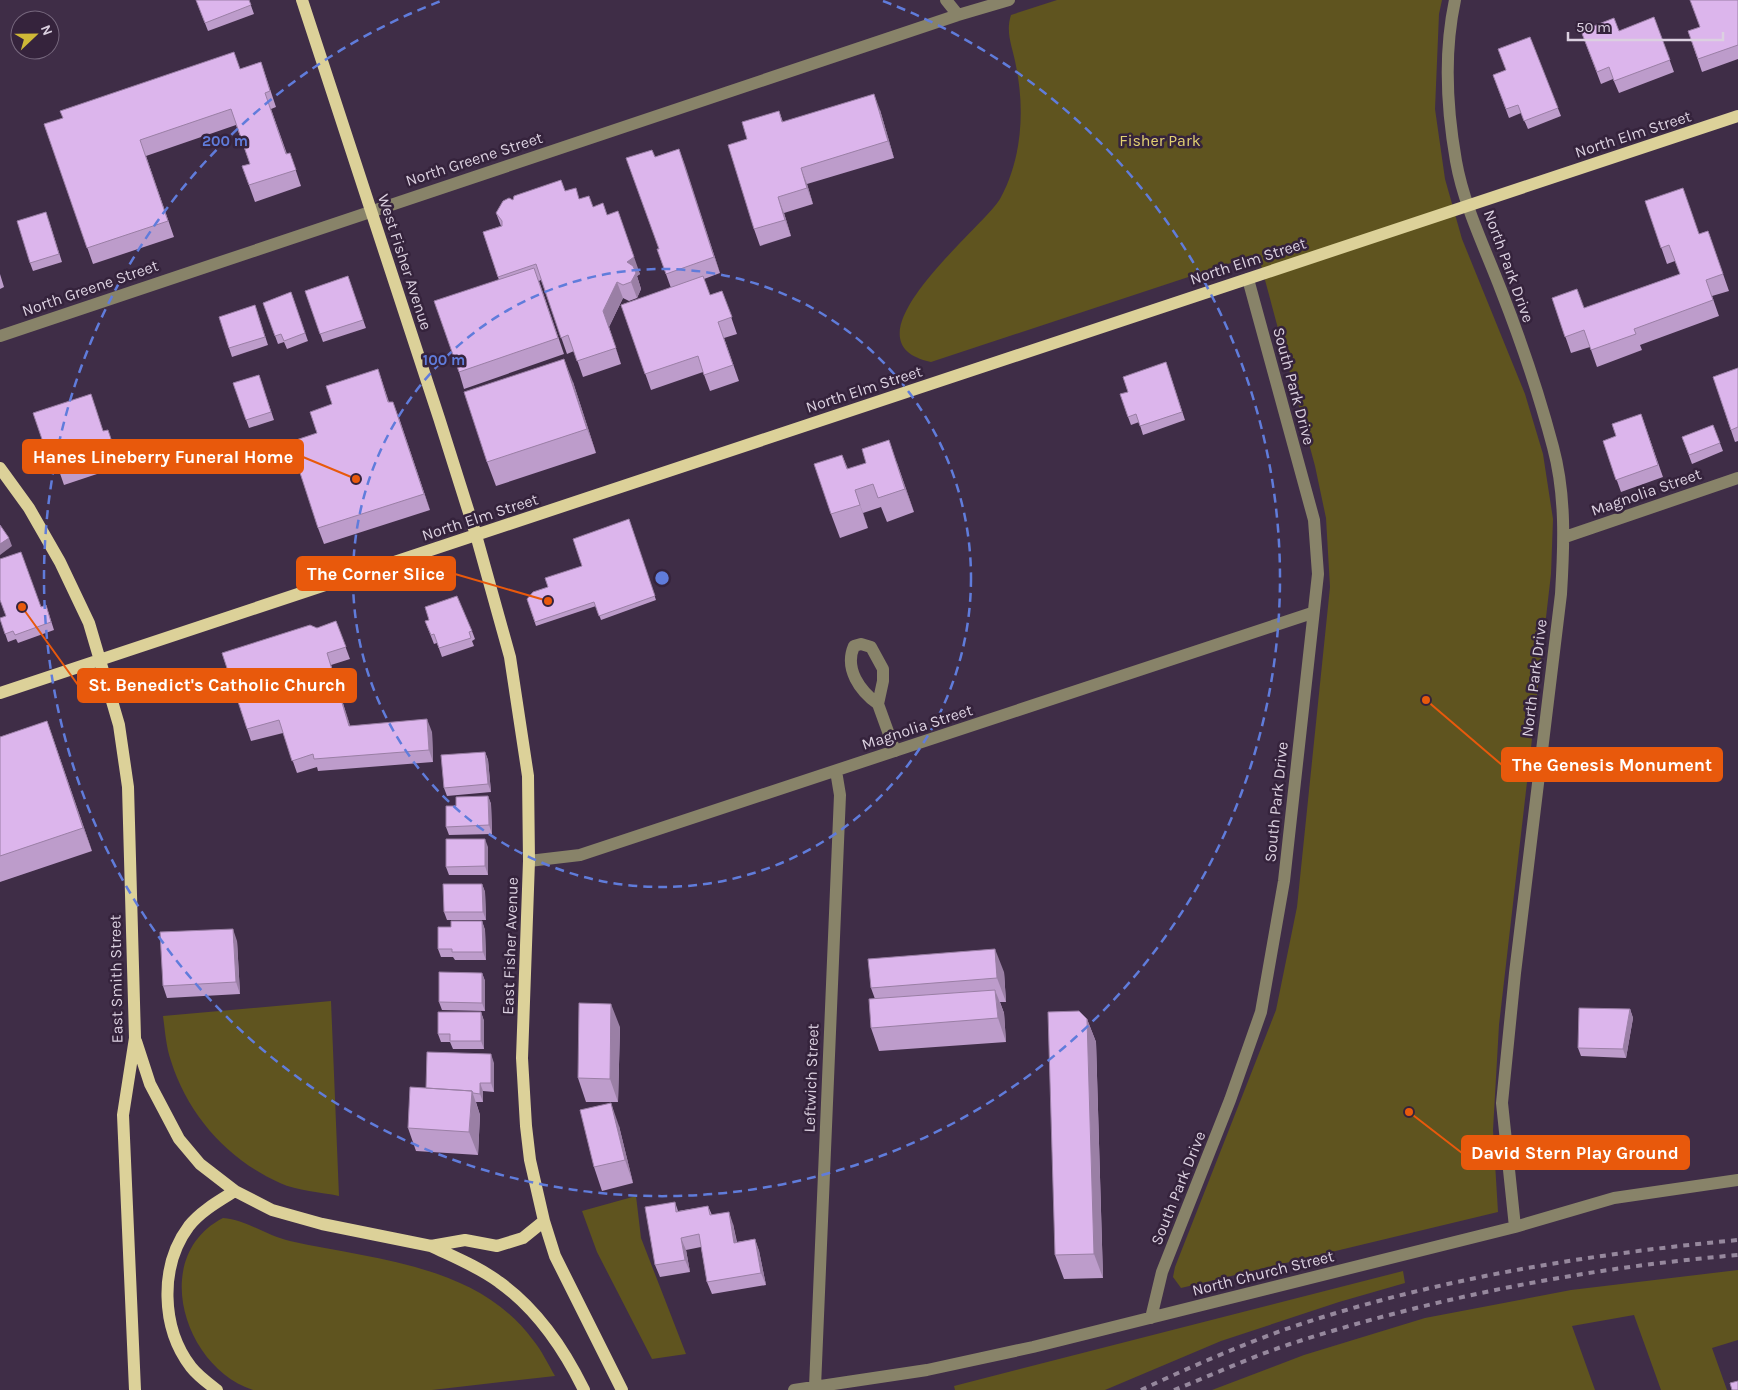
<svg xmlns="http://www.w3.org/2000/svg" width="1738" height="1390" font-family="Karla,sans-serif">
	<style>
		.green { fill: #5f541f }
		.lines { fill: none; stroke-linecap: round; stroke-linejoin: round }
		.minor { stroke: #888369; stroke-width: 12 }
		.major { stroke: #dcd199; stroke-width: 12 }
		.rail { stroke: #96889d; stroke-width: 4; stroke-dasharray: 6 6; stroke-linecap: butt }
		.wall { fill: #bd9ccb }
		.shaded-wall { fill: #9a7fa5 }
		.building { fill: #dcb5ec; stroke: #9a7fa5 }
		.ring { fill: none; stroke: #607cdb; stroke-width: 2.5; stroke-dasharray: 9 6 }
		.labels { text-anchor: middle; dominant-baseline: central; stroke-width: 5; stroke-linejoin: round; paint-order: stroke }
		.street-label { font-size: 16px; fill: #dbd0e0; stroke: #35233c }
		.park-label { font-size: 16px; fill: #e2d072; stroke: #35233c }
		.centre { fill: #607cdb; stroke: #35233c; stroke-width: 2.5 }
		.ring-label { font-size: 15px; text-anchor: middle; font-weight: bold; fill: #607cdb; stroke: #35233c; stroke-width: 5; stroke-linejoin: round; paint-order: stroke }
		.leader { fill: none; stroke: #e8590c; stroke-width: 2 }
		.callout-dot { fill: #e8590c; stroke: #35233c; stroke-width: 2 }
		.callout { fill: #e8590c; stroke: #e8590c; stroke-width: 2 }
		.callout-label { font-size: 18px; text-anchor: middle; font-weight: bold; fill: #fff }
	</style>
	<rect width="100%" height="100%" fill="#3f2d47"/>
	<path class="green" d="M1057,0H1442L1439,14L1435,109L1445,179L1462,239L1525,394L1543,454L1553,519L1551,574L1499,1025L1493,1130L1498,1212L1181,1288L1173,1277L1175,1267L1276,1010L1297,907L1330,587L1326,518L1315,466L1258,254L931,362C837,342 983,228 1000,199C1022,159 1025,110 1016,66C1013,48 1005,33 1011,15Z
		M331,1001L339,1196C321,1192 297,1191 280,1183C228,1160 188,1115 171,1061C166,1047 165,1030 163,1016Z
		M636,1196L641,1238L686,1354L652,1359L597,1252L582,1211Z
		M223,1218C247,1220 267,1236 290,1241C375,1260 477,1264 533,1340C542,1351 548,1364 555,1376L432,1390H253C184,1368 149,1256 223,1218Z
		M1738,1270V1340L1712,1348L1727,1390H1661L1634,1315L1572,1326L1595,1390H1212L1304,1355L1425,1318L1571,1290Z
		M1403,1271L1405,1283L1339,1302L1221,1341L1105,1390H955L954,1386Z"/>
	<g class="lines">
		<path class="minor" d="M946,0L958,15
			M1455,0C1444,51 1447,110 1456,161C1464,206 1485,248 1501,290C1521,341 1539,394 1553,447C1566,495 1564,545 1561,594L1515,973L1502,1103L1515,1227
			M0,336L958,15L1009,0
			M1565,537L1738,478
			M878,704C860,691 844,669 854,646L861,644L871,647L883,669V681L878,704L895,751
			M529,861L580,855L1312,613
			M1151,1318L1162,1272L1230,1100L1261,1012L1284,881L1318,574L1314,520L1248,279
			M815,1387L840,795L836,771
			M794,1390L927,1370L1033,1347L1515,1227L1614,1198L1738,1180"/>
		<path class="major" d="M302,0L439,418L476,535L510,657L528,776L529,861L522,1058L526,1126L530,1160L544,1221L555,1256L622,1390
			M0,468L29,508L60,562L89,623L119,725L128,787L135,1038L123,1115L135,1390
			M0,693L1738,116
			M136,1041L150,1084L179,1139L200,1164L235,1191L272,1210L322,1224L431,1246L465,1240L497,1246L523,1238L544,1221
			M431,1246C454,1257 479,1267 499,1282C537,1309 564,1349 584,1390
			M217,1390C209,1384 198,1376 191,1367C161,1328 159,1266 189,1226C201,1211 219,1201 235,1191"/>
		<path class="rail" d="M1141,1390C1188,1368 1243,1344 1292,1327C1435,1279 1588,1254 1738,1240
			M1174,1390C1212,1375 1251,1357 1290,1344C1436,1297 1585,1268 1738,1255"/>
	</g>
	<path class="wall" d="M196,0H249L254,14L208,31Z
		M1738,0V59L1702,72L1688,31L1700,27Z
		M1654,17L1674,72L1619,93L1613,79L1601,84L1581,31H1619Z
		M1530,37L1561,116L1528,129L1521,113L1509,118L1493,75L1506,70Z
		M261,62L276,107L271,109L287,154L290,153L301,186L255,202L242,166L250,164L236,125L146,156L174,237L93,264L44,124L240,69Z
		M880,110L894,158L807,184L813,204L784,213L791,236L760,246L754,229L747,139L779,111L783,122Z
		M679,149L720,273L704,279L710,295L722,291L737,334L724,338L739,381L710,391L703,372L651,390L621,305L671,288L657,249H659L655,157Z
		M565,191L607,215L640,274L637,276L641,289L637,298L629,301L623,298L609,327L621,364L583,377L574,351L567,354L541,280L539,281L564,354L464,389L459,372L499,280L483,232L501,226L496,213L513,200Z
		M1645,201L1699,234L1708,231L1729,291L1712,296L1719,316L1640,345L1642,350L1597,367L1590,347L1571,353L1552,298L1584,308L1680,274L1675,261L1667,264Z
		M49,221L62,262L33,271L30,263Z
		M0,274L4,287L0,289Z
		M348,276L366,328L323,342L305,291Z
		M291,292L308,341L287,349L284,342L278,344L263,303Z
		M255,305L268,345L232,357L229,348Z
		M1166,362L1185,420L1143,435L1139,422L1131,425L1128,417V392Z
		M1738,368V441L1735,442L1713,377Z
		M378,369L389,402L399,418L430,510L324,544L318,528L332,404Z
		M259,375L274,420L249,428L233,383Z
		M573,382L596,453L496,486L487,462Z
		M95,406L103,431L113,442L121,466L64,485L55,459L49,461L45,448Z
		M1641,414L1663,477L1621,492L1603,441L1616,436Z
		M1713,425L1723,451L1692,464L1682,437Z
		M842,455L848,469L897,463L914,512L887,522L881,507L863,513L868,528L840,538L831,514Z
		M629,519L656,600L601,620L596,606L536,626L527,599L548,587L582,566Z
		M46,605L54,630L18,643L16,639L8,642L0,619Z
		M336,621L350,659L331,665L350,726L432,732L433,762L318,771L317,767L297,773L283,733L251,741L247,729L317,628Z
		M425,621L472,631L475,639L472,641L474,646L442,657L437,643L434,644Z
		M47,721L92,851L0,882V737Z
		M485,752L488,760L491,792L447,796L444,788Z
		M488,796L491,804L492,834L449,835L446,827L456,806Z
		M488,847V875H449L446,867Z
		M482,884L485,892L486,920H447L444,912Z
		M482,921L485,930L486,960H455L453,957H441L438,949L451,927Z
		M237,941L240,994L167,998L163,986Z
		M1004,972L1006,1002H1000L1004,1013L1006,1042L879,1051L871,1028L875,999L871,988Z
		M482,973L485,981V1011L442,1010L439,1002Z
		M1630,1009L1633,1018L1626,1058L1581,1056L1578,1048Z
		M481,1012L484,1021V1049H453L450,1042H441L438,1034Z
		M1087,1019L1096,1042L1103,1278L1064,1279L1055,1255Z
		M620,1027L618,1102H586L578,1078Z
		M494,1063V1092L483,1091V1102H476L480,1115L478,1155L416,1151L408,1128L426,1088Z
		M619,1126L633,1183L602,1191L594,1167Z
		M675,1202L678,1211L708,1206L712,1215L733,1224L737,1242L755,1239L759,1251L766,1285L712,1294L707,1282L701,1247L686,1250L690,1272L660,1277L655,1265Z"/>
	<path class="shaded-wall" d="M874,94L880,110L894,158L888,141Z
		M679,149L685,165L720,273L714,257Z
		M801,168L807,184L813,204L807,188Z
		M778,197L784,213L791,236L785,220Z
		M618,211L640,274L637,276L641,289L637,298L631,282Z
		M617,282L623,298L609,327L621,364L603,311Z
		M564,359L573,382L596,453L587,429Z
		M393,402L399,418L430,510L424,494Z
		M889,440L897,463L914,512L905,489Z
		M842,455L863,513L868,528L847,469Z
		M9,538L12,546L0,555V544Z
		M327,653L331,665L354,738L349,726Z
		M427,719L432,732L433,762L429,750Z
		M47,721L55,744L92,851L83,828Z
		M485,752L488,760L491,792L488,784Z
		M488,796L491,804L492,834L489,825Z
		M485,839L488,847V875L485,866Z
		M482,884L485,892L486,920L483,912Z
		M482,921L485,930L486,960L483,952Z
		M233,929L237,941L240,994L236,982Z
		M995,949L1004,972L1006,1002L997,978Z
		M482,973L485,981V1011L482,1003Z
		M995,990L1004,1013L1006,1042L998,1018Z
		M611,1004L620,1027L618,1102L610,1079Z
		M1630,1009L1633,1018L1626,1058L1623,1049Z
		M481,1012L484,1021V1049L481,1041Z
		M1087,1019L1096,1042L1103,1278L1094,1254Z
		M491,1054L494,1063V1092L491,1083Z
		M480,1083L483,1091V1102L480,1094Z
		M472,1091L480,1115L478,1155L469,1132Z
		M611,1103L619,1126L633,1183L625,1160Z
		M729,1212L733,1224L739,1255L734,1243Z
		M681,1238L686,1250L690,1272L685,1260Z
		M755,1239L759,1251L766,1285L761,1273Z"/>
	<path class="building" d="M196,0H249L251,5L205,23Z
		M1690,0H1738V45L1698,59L1688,31L1700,27Z
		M1654,17L1670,60L1614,81L1609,67L1597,72L1581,31L1614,18L1619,31Z
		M1530,37L1558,108L1524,121L1518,105L1506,109L1493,75L1506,70L1498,49Z
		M234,52L240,69L261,62L270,91L265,93L286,154L290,153L296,170L249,185L242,166L250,164L231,109L140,140L168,221L87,248L44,124L63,118L60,111Z
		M874,94L888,141L801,168L807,188L778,197L785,220L754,229L728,145L747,139L742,122L779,111L782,122Z
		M679,149L714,257L666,274L657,249H659L626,158L652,150L655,157Z
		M561,180L565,191L576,188L579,199L589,196L593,207L603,203L607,215L618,211L634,257L627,262L633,266L636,273L631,282L623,285L617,282L603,311L616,348L577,361L568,335L561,338L536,264L498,277L483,232L502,226V221L496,213L503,201L509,198L513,200L514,196Z
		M1683,188L1699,234L1708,231L1723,274L1706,280L1713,300L1634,329L1636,334L1591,350L1584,330L1565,337L1552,298L1577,289L1584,308L1680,274L1669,245L1661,248L1645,201Z
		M46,212L59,254L30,263L17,221Z
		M534,268L558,338L459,372L434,301Z
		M348,276L363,320L320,334L305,291Z
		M703,276L710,295L722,291L732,317L718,322L733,365L704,375L698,356L645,374L621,305Z
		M291,292L305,333L284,341L281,334L275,336L263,303Z
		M255,305L265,337L229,348L219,317Z
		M564,359L587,429L487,462L464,392Z
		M1166,362L1182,412L1140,426L1136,414L1128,417L1120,394L1128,392L1123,377Z
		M1738,368V427L1731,430L1713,377Z
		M378,369L388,402H393L424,494L318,528L290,442L317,433L310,412L332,404L326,386Z
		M259,375L271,412L246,420L233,383Z
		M91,394L103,431L108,430L116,454L60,473L51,447L45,448L33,413Z
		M1641,414L1658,465L1616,480L1603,441L1616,436L1612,424Z
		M1713,425L1720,443L1689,455L1682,437Z
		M889,440L905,489L878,498L873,484L855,490L860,505L831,514L814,464L842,455L847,469L866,463L862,449Z
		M629,519L655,596L599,616L594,602L535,622L527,599L533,592L548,587L545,578L582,566L573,539Z
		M0,525L9,538L0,544Z
		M21,552L41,607L46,605L51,622L15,635L13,631L5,634L0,619V618L6,616L0,600V559Z
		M457,596L472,631L469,632L471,638L439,648L434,634L431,635L425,621L429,620L425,607Z
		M336,621L346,647L327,653L349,726L427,719L429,750L314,759L313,754L292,761L279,720L247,729L222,653L310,625L317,628Z
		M47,721L83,828L0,856V737Z
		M485,752L488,784L444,788L441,755Z
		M488,796L489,825L446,827V806H456V797Z
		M446,839H485V866L446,867Z
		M443,884H482L483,912H444Z
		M451,921H482L483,952H452V949H438V927H451Z
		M233,929L236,982L163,986L160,932Z
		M995,949L997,978L871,988L868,959Z
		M439,972L482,973V1003L439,1002Z
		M995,990L998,1018L871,1028L869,999Z
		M579,1003L611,1004L610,1079L578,1078Z
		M1579,1008L1630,1009L1623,1049L1578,1048Z
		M1079,1011L1087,1019L1094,1254L1055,1255L1048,1012Z
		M438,1012H481V1041H450V1034H438Z
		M427,1052L491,1054V1083H480V1094L473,1093L472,1091L426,1088Z
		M410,1087L472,1091L469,1132L408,1128Z
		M611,1103L625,1160L594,1167L580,1110Z
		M675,1202L676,1212L708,1206L710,1215L729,1212L734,1243L755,1239L761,1273L707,1282L699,1234L681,1238L685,1260L655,1265L645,1207Z
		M1738,1381V1390H1732L1730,1383Z"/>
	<g class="ring">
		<circle cx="662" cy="578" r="309"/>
		<path d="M883 1A618 618 0 1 1 441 1"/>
	</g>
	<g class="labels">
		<g class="street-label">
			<text transform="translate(1633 134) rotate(-18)">North Elm Street</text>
			<text transform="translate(474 159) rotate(-18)">North Greene Street</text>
			<text transform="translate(1248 261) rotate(-18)">North Elm Street</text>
			<text transform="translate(405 262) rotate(72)">West Fisher Avenue</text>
			<text transform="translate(1509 266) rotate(70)">North Park Drive</text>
			<text transform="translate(90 288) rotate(-19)">North Greene Street</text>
			<text transform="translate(1294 386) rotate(75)">South Park Drive</text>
			<text transform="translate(864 389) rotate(-18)">North Elm Street</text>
			<text transform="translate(1646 492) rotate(-19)">Magnolia Street</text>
			<text transform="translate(480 517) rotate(-18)">North Elm Street</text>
			<text transform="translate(1534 678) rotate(-83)">North Park Drive</text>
			<text transform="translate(917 727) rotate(-18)">Magnolia Street</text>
			<text transform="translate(1276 802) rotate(-84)">South Park Drive</text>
			<text transform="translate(510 946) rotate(-88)">East Fisher Avenue</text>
			<text transform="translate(116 979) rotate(-91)">East Smith Street</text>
			<text transform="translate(811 1078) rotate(-88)">Leftwich Street</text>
			<text transform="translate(1178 1188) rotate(-68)">South Park Drive</text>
			<text transform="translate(1263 1273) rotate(-14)">North Church Street</text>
		</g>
		<g class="park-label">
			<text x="1160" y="140">Fisher Park</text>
		</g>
	</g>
	<circle cx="662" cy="578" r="8" class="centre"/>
	<g class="ring-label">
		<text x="225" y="146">200 m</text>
		<text x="444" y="365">100 m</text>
	</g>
	<path class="leader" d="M356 479L303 457M548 601L455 574M22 607L78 685M1426 700L1502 765M1409 1112L1462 1153"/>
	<g class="callout-dot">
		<circle cx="356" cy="479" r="5"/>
		<circle cx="548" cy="601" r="5"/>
		<circle cx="22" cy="607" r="5"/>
		<circle cx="1426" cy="700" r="5"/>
		<circle cx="1409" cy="1112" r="5"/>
	</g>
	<g class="callout">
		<rect x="23" y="440" width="280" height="33" rx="5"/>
		<rect x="297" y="557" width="158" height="33" rx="5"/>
		<rect x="78" y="669" width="278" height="33" rx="5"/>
		<rect x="1502" y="748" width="220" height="33" rx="5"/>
		<rect x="1462" y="1136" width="227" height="33" rx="5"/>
	</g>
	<g class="callout-label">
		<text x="163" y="463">Hanes Lineberry Funeral Home</text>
		<text x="376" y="580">The Corner Slice</text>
		<text x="217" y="691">St. Benedict's Catholic Church</text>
		<text x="1612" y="771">The Genesis Monument</text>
		<text x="1575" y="1159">David Stern Play Ground</text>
	</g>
	<g transform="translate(35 35) rotate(68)"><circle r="24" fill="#35233c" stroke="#77687e"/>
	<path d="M0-4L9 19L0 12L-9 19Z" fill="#cfb837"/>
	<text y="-8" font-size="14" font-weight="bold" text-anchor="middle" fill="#dbd0e0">N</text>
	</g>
	<path d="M1568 32v8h155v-8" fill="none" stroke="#dbd0e0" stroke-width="2.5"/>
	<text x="1576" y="32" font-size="15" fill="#dbd0e0" stroke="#35233c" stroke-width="4" paint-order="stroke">50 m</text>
</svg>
